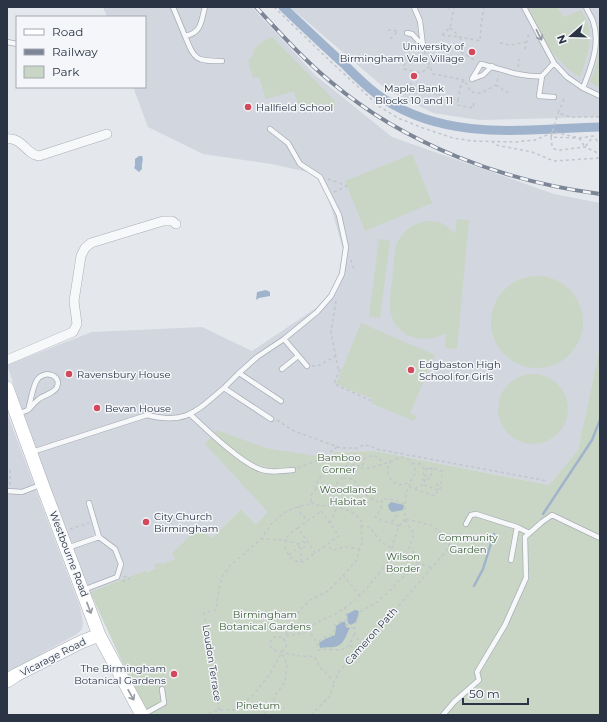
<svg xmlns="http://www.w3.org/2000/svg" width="607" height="722" font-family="Montserrat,sans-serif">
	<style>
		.built { fill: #d2d6de }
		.green { fill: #c9d6c5 }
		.water { fill: #9fb4cc }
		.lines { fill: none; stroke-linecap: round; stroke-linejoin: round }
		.stream { stroke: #9fb4cc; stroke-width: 2.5 }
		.canal { stroke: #9fb4cc; stroke-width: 9 }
		.lane-casing { stroke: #a9aeb7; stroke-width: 6 }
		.street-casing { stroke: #a9aeb7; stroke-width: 10 }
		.secondary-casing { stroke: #a9aeb7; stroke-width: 14 }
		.path { stroke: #c2c5cb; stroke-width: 1.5; stroke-dasharray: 3 3; stroke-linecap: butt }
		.lane { stroke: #f7f8fa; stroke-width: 4.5 }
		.street { stroke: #f7f8fa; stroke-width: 9 }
		.secondary { stroke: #fff; stroke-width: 13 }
		.rail-casing { stroke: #7d8696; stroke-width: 4 }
		.rail { stroke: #f4f6f9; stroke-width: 2.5; stroke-dasharray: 8; stroke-linecap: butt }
		.path-bridge { stroke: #c2c5cb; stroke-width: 1.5; stroke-dasharray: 3 3; stroke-linecap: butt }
		.oneway { stroke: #9196a0 }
		.oneway2 { stroke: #959aa2 }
		.poi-dot { fill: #d1495b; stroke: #f4f6f9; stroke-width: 1.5 }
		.labels { text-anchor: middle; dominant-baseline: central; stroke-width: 3; stroke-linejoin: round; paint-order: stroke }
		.poi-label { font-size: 10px; fill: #2b3445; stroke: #f4f6f9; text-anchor: start }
		.park-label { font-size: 10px; fill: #3f6138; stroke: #f4f6f9 }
		.street-label { font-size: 10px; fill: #2b3445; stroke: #f4f6f9 }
	</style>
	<rect width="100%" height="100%" fill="#e4e7ec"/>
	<path class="built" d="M103,7H252L315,75L392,137L554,194L600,203V346L578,450L549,485L375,451L333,452L312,479L269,512L256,524L241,509L212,538L199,527L172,553L175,559L162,565L161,562L156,568L147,572L146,570L90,592L42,467L7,365L92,332L202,327L252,351L325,302L346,260L322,175L271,164L203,154L148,127L133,87H145V17H107Z
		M290,7H600V117L479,120L433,113L387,90Z
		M7,413L80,607L83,623L82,629L77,634L7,673Z"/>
	<path class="green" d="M528,7H557L564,17L581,10C583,14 587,19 588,24C593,42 586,60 580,77C552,60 541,35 528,7Z
		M600,27V88L590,82L598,60L600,37L598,28Z
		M272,37L335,101V107L328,109L326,103L300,111L294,91L266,99L259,77L253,78L249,65L250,63L248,61L254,54L253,51C259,44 264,39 272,37Z
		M412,154L432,203L365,231L345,181Z
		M457,219L469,220L457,349L445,348L446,333C423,346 393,337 390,308C389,297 392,285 393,274C394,265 394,255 396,246C402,228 424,215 443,224C447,226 451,231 455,233Z
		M379,239L390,241L380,318L369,317Z
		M491 322a46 46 0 1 1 92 0a46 46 0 1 1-92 0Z
		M361,323L435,355L410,413L416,416L414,421L371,403L373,399L336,384Z
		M600,346V715H149L123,664L90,592L146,570L148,572L156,568L154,565L161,562L162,564L175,559L172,553L199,527L212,538L241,509L256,524L268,512L205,444L217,430L263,447L271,449L329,458L333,452L375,451L549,485L578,450Z
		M498 409a35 35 0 1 1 70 0a35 35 0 1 1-70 0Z"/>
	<path class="water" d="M139,156H142C144,160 141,164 142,169L139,172L134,168L135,166V159Z
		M266,290L270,292V296L259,298L256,300L257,292Z
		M391,502L404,505L403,510L392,512L389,509L388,505Z
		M355,610H357L359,612L356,622L351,625L348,623L347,614Z
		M342,622H345L346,627L350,628C347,632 347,636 344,640C338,650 329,646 320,648L319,643L325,639L335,635L336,626Z"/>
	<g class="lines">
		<path class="stream" d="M543,514L592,440L600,420
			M474,586L483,569L494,534"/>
		<path class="canal" d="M283,7C303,26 324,46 345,65C357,77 369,90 384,99C449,142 526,129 600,127"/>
		<g class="lane-casing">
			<path id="lane" d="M173,7L185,36C202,33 201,21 205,7
				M524,7L554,63L567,77L583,88L600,96
				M407,33L412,34L423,46L420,21L414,7
				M185,36C195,60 195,61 222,61
				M7,42L17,44
				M554,63L542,76L539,96L554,97
				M492,66L483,75L472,79L481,64L485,65C504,70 524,78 542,76
				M583,88C591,67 601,44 593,21C591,16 588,12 586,7
				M270,129L288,143L300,164L320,177L339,215L346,247L342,274L331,296L317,312L284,339
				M282,369L298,356
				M239,373L257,357L284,339L307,366
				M224,388L239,373L281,401
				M18,414L28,410C31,401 32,388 37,380C43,370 62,374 57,387C55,393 44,395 39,399C35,402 31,407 28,410
				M191,415C207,430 242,464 262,470C272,473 282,471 293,470
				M32,452L147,415C187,425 196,411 224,388L271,419
				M7,491L22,492L40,485
				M89,503L99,537
				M466,524L471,515L476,514L517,527L529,533
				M67,548L99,537L115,549L121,564L117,577L83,590
				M511,560L517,527
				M144,714L164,703L162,689
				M443,715L454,702L479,680L477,672L505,625L526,578L525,537L542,522L552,515L600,538"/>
		</g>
		<g class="street-casing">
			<path id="street" d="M7,139C22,137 27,155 39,156L107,134
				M7,360L73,332L77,324L74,301L81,256L85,248L91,243L163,221H172L176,224"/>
		</g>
		<g class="secondary-casing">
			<path id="secondary" d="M7,388L42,484L99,635L142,715
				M7,681L16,675L81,642L99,635"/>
		</g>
		<path class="path" d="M274,7L329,60L380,107L398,118L423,128L453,138L472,141L515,142L535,140L554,132L579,138L593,136L600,144
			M448,8L451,7
			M450,28L460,37L480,41L481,26L484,7
			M388,30L398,31L390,39
			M442,35L450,28L454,7
			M442,35L460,37L461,40
			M500,43L510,45L527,42
			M525,49L528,36L530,34
			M424,51L433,74L464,80
			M461,52L476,61
			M405,57L404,69L413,71
			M518,67L519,59
			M417,72L421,73L430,66
			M411,83L410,88L458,100L457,105L473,108L474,103
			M496,85L508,93
			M439,96L440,89
			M564,99L558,113L571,117H600
			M458,100L461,84L464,80L471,92L481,93L496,85L499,75
			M575,138L551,137L552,146L554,149L560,150L585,147L600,154
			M579,138L585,147L593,137
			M492,141L496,145L532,152L554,161L600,158
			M328,179L347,186
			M334,192L347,186
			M351,260L354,269
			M336,301L331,332L338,368L341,370
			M312,366H318L336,356
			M340,369L334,384L372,401
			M277,420L294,431L341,448H359L363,445L371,446L376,449L548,481
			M412,463L421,464L424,469L422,485L414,489
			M298,468L321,459L337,447
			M427,468L425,478L430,479L432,468
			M343,478L353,479L368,497L380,503
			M425,479L424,485L438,490
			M436,484L438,485L439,489
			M10,485V469
			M409,487L435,496L438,490L441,488L442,471L432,468L424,469
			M316,489L315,486L322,474C331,470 353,461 362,467L365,458C374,454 378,455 383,464
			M311,502C321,508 322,505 332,506C344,508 356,512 362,522C359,532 365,538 360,549C355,549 348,546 343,547C334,549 335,554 327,544
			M299,506L301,515L309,520
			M321,511L339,536L315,553L298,528Z
			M405,520L414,534L409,548L413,551L418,563L432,568
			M392,522L399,512
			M330,523L337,507
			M361,526L370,527L380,541L391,548
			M399,526C391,522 382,522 375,517L381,509L382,499H391L406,504
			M298,528C293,531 288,534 286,539C281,549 293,566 305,561C308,559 312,555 315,553
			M70,529L89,523
			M261,539L285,540L298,544
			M298.5 545a3.5 3.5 0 1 1 7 0a3.5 3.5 0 1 1-7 0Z
			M289,555L299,547
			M301,562V548
			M343,575L359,595
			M122,581L129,579L128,576L123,577
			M345,607L347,621
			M306,630L311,634L317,643
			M354,634C345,659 337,646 318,650L317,643L324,637L333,634L334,626L342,620L347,621V625L355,629
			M286,636L303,633L317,622L336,614L355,600L369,586L390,559L394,539L399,526L405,519L406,493L412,480
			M283,640L293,621L301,609L310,600L328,591L340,579L356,561L360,549
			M363,644C350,635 355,625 360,612L377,602L389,592L399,580L412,571L418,563
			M350,645L357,651
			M272,705L285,708
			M219,710L204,613L216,610L219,589L222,577L230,566L261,539L272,523L278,519L283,513L299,506L307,505L311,502V495L316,489C326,489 333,489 340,480C343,477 346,474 349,472C357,467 365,469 373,467C379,465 385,464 391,461C395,460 397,457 402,457C407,458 412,461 414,466C416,471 415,476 411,480C399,493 380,476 391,461
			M203,715L219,710H234L253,695L270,674L282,652L286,647V642L281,637L276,636L271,640L270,645L273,650C289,653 299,658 314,656L320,667L334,682L339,672L390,616L447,550L451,540L431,525L405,519
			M263,715L272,705L276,694L285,682L287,665L282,652
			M311,715L330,696L334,683"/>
		<use href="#lane" class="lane"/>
		<use href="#street" class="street"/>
		<use href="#secondary" class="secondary"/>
		<g class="rail-casing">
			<path id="rail" d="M256,7C280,33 303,59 331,82C406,145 503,181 600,194"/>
		</g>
		<use href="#rail" class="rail"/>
		<path class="path-bridge" d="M551,137L558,113"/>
	</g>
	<defs><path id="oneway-shaft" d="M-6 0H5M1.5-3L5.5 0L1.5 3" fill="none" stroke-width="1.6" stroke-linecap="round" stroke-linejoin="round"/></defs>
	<use class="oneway" href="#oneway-shaft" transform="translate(539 35) rotate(63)"/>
	<g class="oneway2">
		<use href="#oneway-shaft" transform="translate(89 608) rotate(69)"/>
		<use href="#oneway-shaft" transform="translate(131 695) rotate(61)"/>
	</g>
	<g class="poi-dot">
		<circle cx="472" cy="52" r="4"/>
		<circle cx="414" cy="76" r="4"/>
		<circle cx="248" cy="107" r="4"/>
		<circle cx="411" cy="370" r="4"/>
		<circle cx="69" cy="374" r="4"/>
		<circle cx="97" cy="408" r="4"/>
		<circle cx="146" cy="522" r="4"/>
		<circle cx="174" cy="674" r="4"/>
	</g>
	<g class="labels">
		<g class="poi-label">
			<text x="464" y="46" text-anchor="end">University of<tspan x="464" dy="12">Birmingham Vale Village</tspan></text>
			<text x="414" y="88" text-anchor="middle">Maple Bank<tspan x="414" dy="12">Blocks 10 and 11</tspan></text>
			<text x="256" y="107">Hallfield School</text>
			<text x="419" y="364">Edgbaston High<tspan x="419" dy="12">School for Girls</tspan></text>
			<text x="77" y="374">Ravensbury House</text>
			<text x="105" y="408">Bevan House</text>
			<text x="154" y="516">City Church<tspan x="154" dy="12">Birmingham</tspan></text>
			<text x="166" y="668" text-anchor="end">The Birmingham<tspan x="166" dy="12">Botanical Gardens</tspan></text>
		</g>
		<g class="park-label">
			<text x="339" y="457">Bamboo<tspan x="339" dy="12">Corner</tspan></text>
			<text x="348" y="489">Woodlands<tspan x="348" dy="12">Habitat</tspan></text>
			<text x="468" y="537">Community<tspan x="468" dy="12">Garden</tspan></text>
			<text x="403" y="556">Wilson<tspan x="403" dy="12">Border</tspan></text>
			<text x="265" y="614">Birmingham<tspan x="265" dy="12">Botanical Gardens</tspan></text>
			<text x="258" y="705">Pinetum</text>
		</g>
		<g class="street-label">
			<text transform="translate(69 554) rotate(69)">Westbourne Road</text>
			<text transform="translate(371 636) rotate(-48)">Cameron Path</text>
			<text transform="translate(53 657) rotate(-27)">Vicarage Road</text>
			<text transform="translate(212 663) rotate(81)">Loudon Terrace</text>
		</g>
	</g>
	<rect width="607" height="722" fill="none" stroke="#2b3445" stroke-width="16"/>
	<rect x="16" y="16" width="130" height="72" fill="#f4f6f9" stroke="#a4a8b1"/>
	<rect x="24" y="29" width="20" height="6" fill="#ffffff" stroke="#a4a8b1"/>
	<text x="52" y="36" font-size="12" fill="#2b3445">Road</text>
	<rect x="24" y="49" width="20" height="6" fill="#7d8696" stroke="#a4a8b1"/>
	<text x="52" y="56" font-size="12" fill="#2b3445">Railway</text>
	<rect x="24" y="66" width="20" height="12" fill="#c9d6c5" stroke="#a4a8b1"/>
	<text x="52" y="76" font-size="12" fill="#2b3445">Park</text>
	<g transform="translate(571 36) rotate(250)" stroke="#f4f6f9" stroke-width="3" paint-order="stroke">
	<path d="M0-3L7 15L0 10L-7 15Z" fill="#2b3445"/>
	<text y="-6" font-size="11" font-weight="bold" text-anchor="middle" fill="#2b3445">N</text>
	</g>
	<path d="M463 698v6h65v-6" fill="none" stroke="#2b3445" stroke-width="2"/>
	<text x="469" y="698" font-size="12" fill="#2b3445" stroke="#f4f6f9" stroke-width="3" paint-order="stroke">50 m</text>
</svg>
